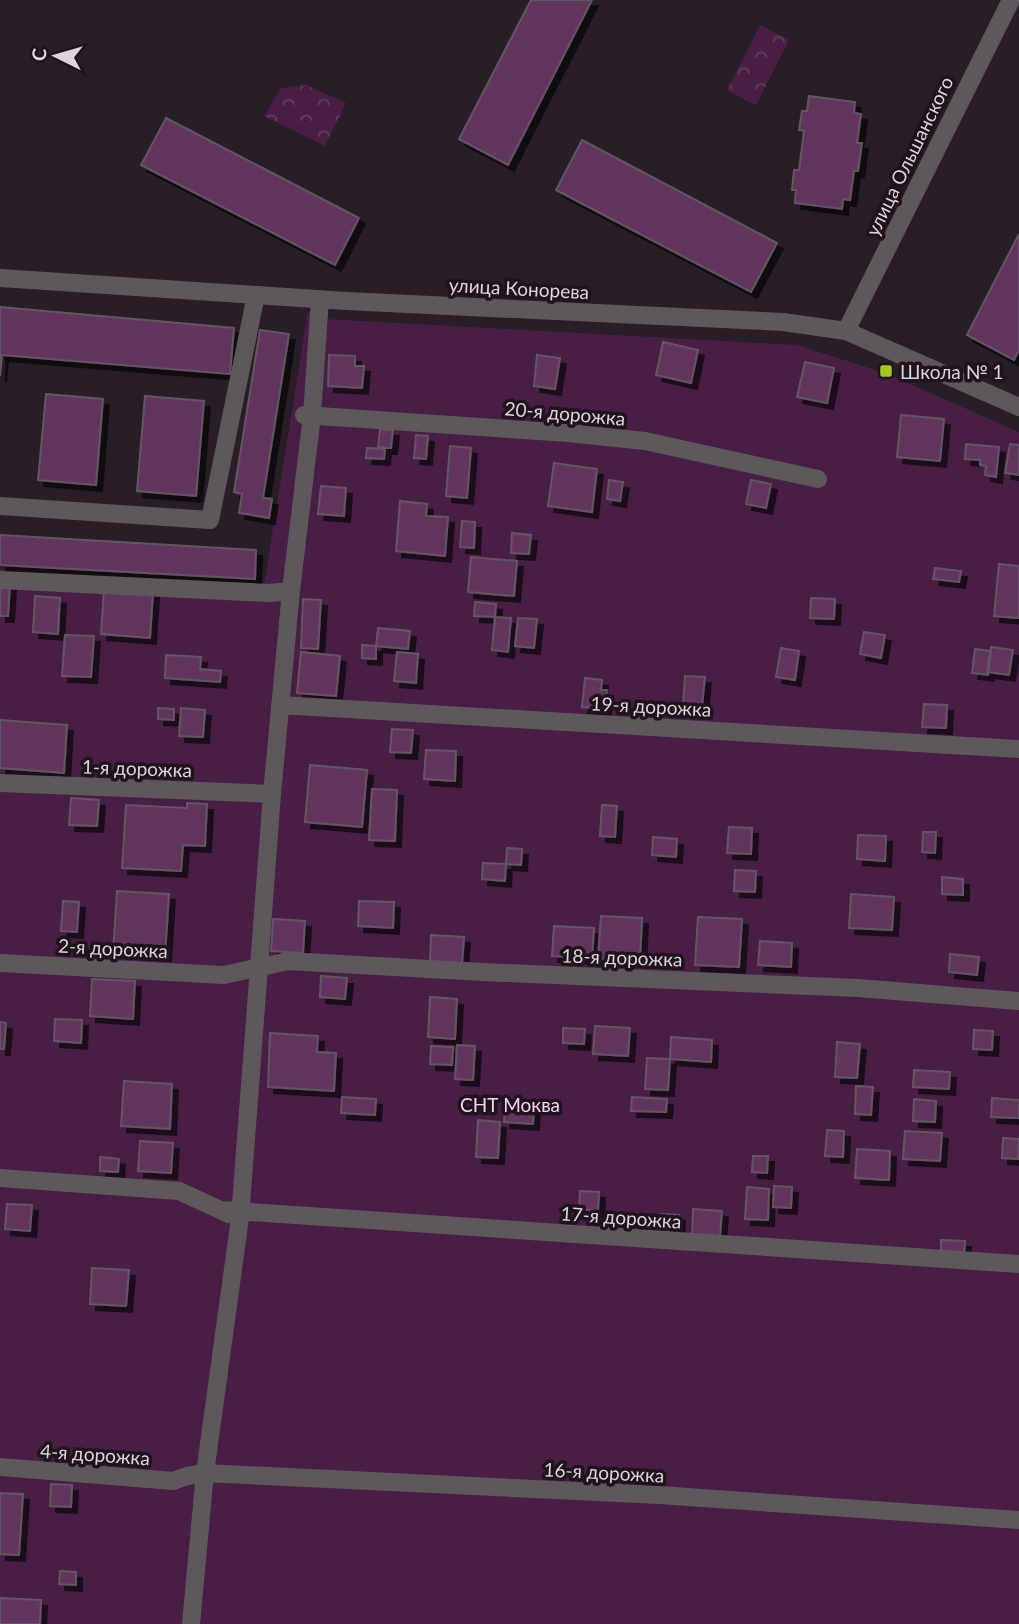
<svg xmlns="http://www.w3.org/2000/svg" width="1019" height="1624" font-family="Lato,sans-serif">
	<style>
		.park { fill: url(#park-crowns) }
		.garden { fill: #481e45 }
		.building { fill: #62355e; stroke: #645762; stroke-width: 2; filter: url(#shadow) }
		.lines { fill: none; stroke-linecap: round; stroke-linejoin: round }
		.minor { stroke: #5e585d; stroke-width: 18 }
		.poi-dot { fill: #a8c71d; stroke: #1f141d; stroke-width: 2.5 }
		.labels { text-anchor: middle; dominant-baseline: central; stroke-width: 7; stroke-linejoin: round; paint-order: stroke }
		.street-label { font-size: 19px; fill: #dcd5db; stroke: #1f141d }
		.poi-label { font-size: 19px; fill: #dcd5db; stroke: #1f141d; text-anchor: start }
		.park-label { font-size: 19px; fill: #fbcff5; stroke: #1f141d }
	</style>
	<defs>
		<pattern id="park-crowns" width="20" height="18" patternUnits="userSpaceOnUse" patternTransform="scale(1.75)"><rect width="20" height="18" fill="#481e45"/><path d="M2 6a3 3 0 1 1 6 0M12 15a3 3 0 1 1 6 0" fill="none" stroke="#623e5f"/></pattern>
		<filter id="shadow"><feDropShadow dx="6" dy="6" stdDeviation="0" flood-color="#0009"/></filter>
	</defs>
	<rect width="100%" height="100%" fill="#281e27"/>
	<path class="park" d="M760,25L789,40L756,105L727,90Z
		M306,85L346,103L325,146L264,116L281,88Z"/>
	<path class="garden" d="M308,311L325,319L797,345L885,373L1019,432V1624H0V569L264,585Z"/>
	<path class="building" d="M531,0H592L508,165L459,139Z
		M809,96L855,102L854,113L861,114L857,143H862L858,171H854L850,200L843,199L842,209L795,203L796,190H792L794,170H799L804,131L799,130L802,111H807Z
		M166,118L359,218L335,265L141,165Z
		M582,140L777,243L751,292L556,190Z
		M1019,234V350L1014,360L967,335Z
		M0,307L234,328L230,374L2,355L0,376Z
		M260,330L289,334L263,498L272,499L269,518L239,513L242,494L234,492Z
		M663,342L698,350L691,383L656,375Z
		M329,355L355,356V366H364L362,388L328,386Z
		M537,355L560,358L555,389L534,386Z
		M805,362L834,368L827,403L797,397Z
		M46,394L103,399L96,485L38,480Z
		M145,396L204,401L196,496L137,491Z
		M901,415L944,419L940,461L897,457Z
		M380,429L393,430L391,448L378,447Z
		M416,435L428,436L426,459L414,458Z
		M966,444L999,447L996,477L985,475L986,466L980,465V460L965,459Z
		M1010,444L1019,445V475L1005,473Z
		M450,446L471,448L467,498L446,496Z
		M367,448L385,449L384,459L366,458Z
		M554,463L597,469L592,512L548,506Z
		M609,480L623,482L620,501L607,499Z
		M751,480L771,484L766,508L746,504Z
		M321,486L346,488L344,516L318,514Z
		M400,501L427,504L426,516L448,517L445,556L396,551Z
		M462,521L475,522L474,548L460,547Z
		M512,533L531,535L529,554L511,553Z
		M0,535L256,550L255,579L0,565Z
		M471,557L517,561L514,596L468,592Z
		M999,564L1019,566V618L994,616Z
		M935,568L961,571L959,582L933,579Z
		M0,584L10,585L8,616H0Z
		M104,589L153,592L150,638L101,634Z
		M35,596L60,598L58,634L33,632Z
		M811,598L835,599L834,619L810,618Z
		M303,599L321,600L318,649L301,648Z
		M475,602L496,604L495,617L474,616Z
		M495,617L511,618L508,652L492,650Z
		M518,618L537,619L534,648L515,646Z
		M378,628L410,631L408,649L376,646Z
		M864,632L885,635L881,658L860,654Z
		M65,635L94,636L91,677L62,676Z
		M362,645L376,646V659L362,658Z
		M991,647L1013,650L1009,675L987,672Z
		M781,648L799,651L795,680L776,677Z
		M975,649L991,651L988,675L972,673Z
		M301,652L340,656L336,696L297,693Z
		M397,652L418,654L416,683L394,681Z
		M166,655L201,657L200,669L221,671L220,682L165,678Z
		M685,676L705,677L702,706L683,704Z
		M585,678L602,680L601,690H607L605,709L582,707Z
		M924,704L947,705L946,728L922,727Z
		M158,708L174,709V720L158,719Z
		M181,708L205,710L203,737L179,736Z
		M0,720L67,725L64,773L0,768Z
		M392,729L413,730L411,753L390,752Z
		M426,750L456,751L455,781L424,779Z
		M310,765L367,770L362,827L305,822Z
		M372,789L397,790L395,841L369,840Z
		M71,798L99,800L97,826L69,825Z
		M187,803L207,804L205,846L183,845L181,871L122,868L126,805L187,808Z
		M602,805L617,806L615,837L600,836Z
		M729,827L752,828L751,854L727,853Z
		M923,832H936L935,853L922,852Z
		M858,835L886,836L885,861L857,859Z
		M653,837L677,839L676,857L652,855Z
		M507,848L522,849L521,865L506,864Z
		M483,863L506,864L505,881L482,879Z
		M735,870L756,871L755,892L734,891Z
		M942,877L963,879V895L942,894Z
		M117,891L169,894L165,955L113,952Z
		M851,894L894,897L892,930L849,928Z
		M63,901L79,902L77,932L61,931Z
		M359,901L394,902L393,928L358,926Z
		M601,916L642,918L640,961L598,959Z
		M698,917L742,919L739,967L695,965Z
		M273,919L305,921L303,953L271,951Z
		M554,926L594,928L592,958L552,956Z
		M431,935L464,937L462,964L430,962Z
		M760,941L792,943L791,967L758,965Z
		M950,954L979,957L977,975L949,972Z
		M321,976L347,978L345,999L320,997Z
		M92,979L135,981L133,1019L90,1016Z
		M430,997L457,999L455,1039L428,1037Z
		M55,1019L82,1020L81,1043L54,1041Z
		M0,1022L6,1023L4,1049H0Z
		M595,1026L630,1028L628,1056L593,1054Z
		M563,1028L585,1029L584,1044L563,1043Z
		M974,1030L993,1031L992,1050L973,1049Z
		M270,1033L318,1036L317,1052L336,1053L334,1091L268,1087Z
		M671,1037L712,1040L711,1062L670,1059Z
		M837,1042L860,1044L857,1078L835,1077Z
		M457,1045L475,1046L473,1080L455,1079Z
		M431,1046L453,1047L452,1065L430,1064Z
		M647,1058L670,1059L668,1090L645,1089Z
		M914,1070L950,1072L949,1089L913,1087Z
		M124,1081L172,1084L170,1129L121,1126Z
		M856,1086L873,1087L871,1115L855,1114Z
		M342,1097L376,1099L375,1115L341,1113Z
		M632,1097L667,1099L666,1112L631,1111Z
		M992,1098L1019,1100V1118L991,1117Z
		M914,1099L936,1101L935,1122L913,1121Z
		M505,1106L534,1108L533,1124L504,1122Z
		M478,1120L500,1122L498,1158L476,1157Z
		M827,1130L844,1131L843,1157L825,1156Z
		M905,1131L942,1133L940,1161L903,1159Z
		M1003,1138L1019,1139L1018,1159L1002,1158Z
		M140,1141L173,1143L171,1173L138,1171Z
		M857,1149L890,1151L889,1180L855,1178Z
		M753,1156H768L767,1173L752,1172Z
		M100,1157L119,1159L118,1172L100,1171Z
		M774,1186L792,1187L791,1208L773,1207Z
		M747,1187L769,1189L768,1220L745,1219Z
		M580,1191L599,1192L598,1211L579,1209Z
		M7,1204L32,1205L30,1231L5,1229Z
		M693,1209L722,1211L720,1236L692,1235Z
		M661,1214L679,1215L678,1232L660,1231Z
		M941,1240L965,1241L964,1257L941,1256Z
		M92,1268L129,1270L126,1306L90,1304Z
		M51,1484L72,1485L71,1507L50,1506Z
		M0,1493L23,1494L19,1555L0,1554Z
		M60,1571L76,1572V1585L59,1584Z
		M0,1598L41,1600L40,1624H0Z"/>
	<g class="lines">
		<path class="minor" d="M0,278L346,301L783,322L846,331L1019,407
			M846,331L1011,0
			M304,415L568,433L645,441L818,479
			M0,506L210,520L256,295
			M0,580L269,593L291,591
			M280,705L1019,749
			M0,783L272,794
			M0,963L224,975L288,961L483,972L858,988L1019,1001
			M0,1178L179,1191L229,1214
			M221,1210L1019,1264
			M0,1467L173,1481L187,1476L205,1473L659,1495L1019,1520
			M191,1624L205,1473L240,1218L272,794L291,591L312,415L320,299"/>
	</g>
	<rect class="poi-dot" x="879" y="364" width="14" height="14" rx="3.5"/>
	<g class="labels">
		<g class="street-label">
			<text transform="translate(909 156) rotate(-64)">улица Ольшанского</text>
			<text transform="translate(519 288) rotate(3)">улица Конорева</text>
			<text transform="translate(565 413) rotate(5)">20-я дорожка</text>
			<text transform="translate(651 706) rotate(3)">19-я дорожка</text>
			<text transform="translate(137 768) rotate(2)">1-я дорожка</text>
			<text transform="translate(113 948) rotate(3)">2-я дорожка</text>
			<text transform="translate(622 957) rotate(2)">18-я дорожка</text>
			<text transform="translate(621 1217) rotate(4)">17-я дорожка</text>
			<text transform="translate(95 1454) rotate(4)">4-я дорожка</text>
			<text transform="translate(604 1472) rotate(3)">16-я дорожка</text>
		</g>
		<g class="poi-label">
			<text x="900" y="371">Школа № 1</text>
		</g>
		<g class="park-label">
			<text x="510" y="1104">СНТ Моква</text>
		</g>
	</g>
	<g transform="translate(56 56) rotate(275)" stroke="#1f141d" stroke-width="5" paint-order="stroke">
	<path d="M0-5L12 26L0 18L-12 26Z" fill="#dcd5db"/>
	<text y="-10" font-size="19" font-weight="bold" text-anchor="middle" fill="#dcd5db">С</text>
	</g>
</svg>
